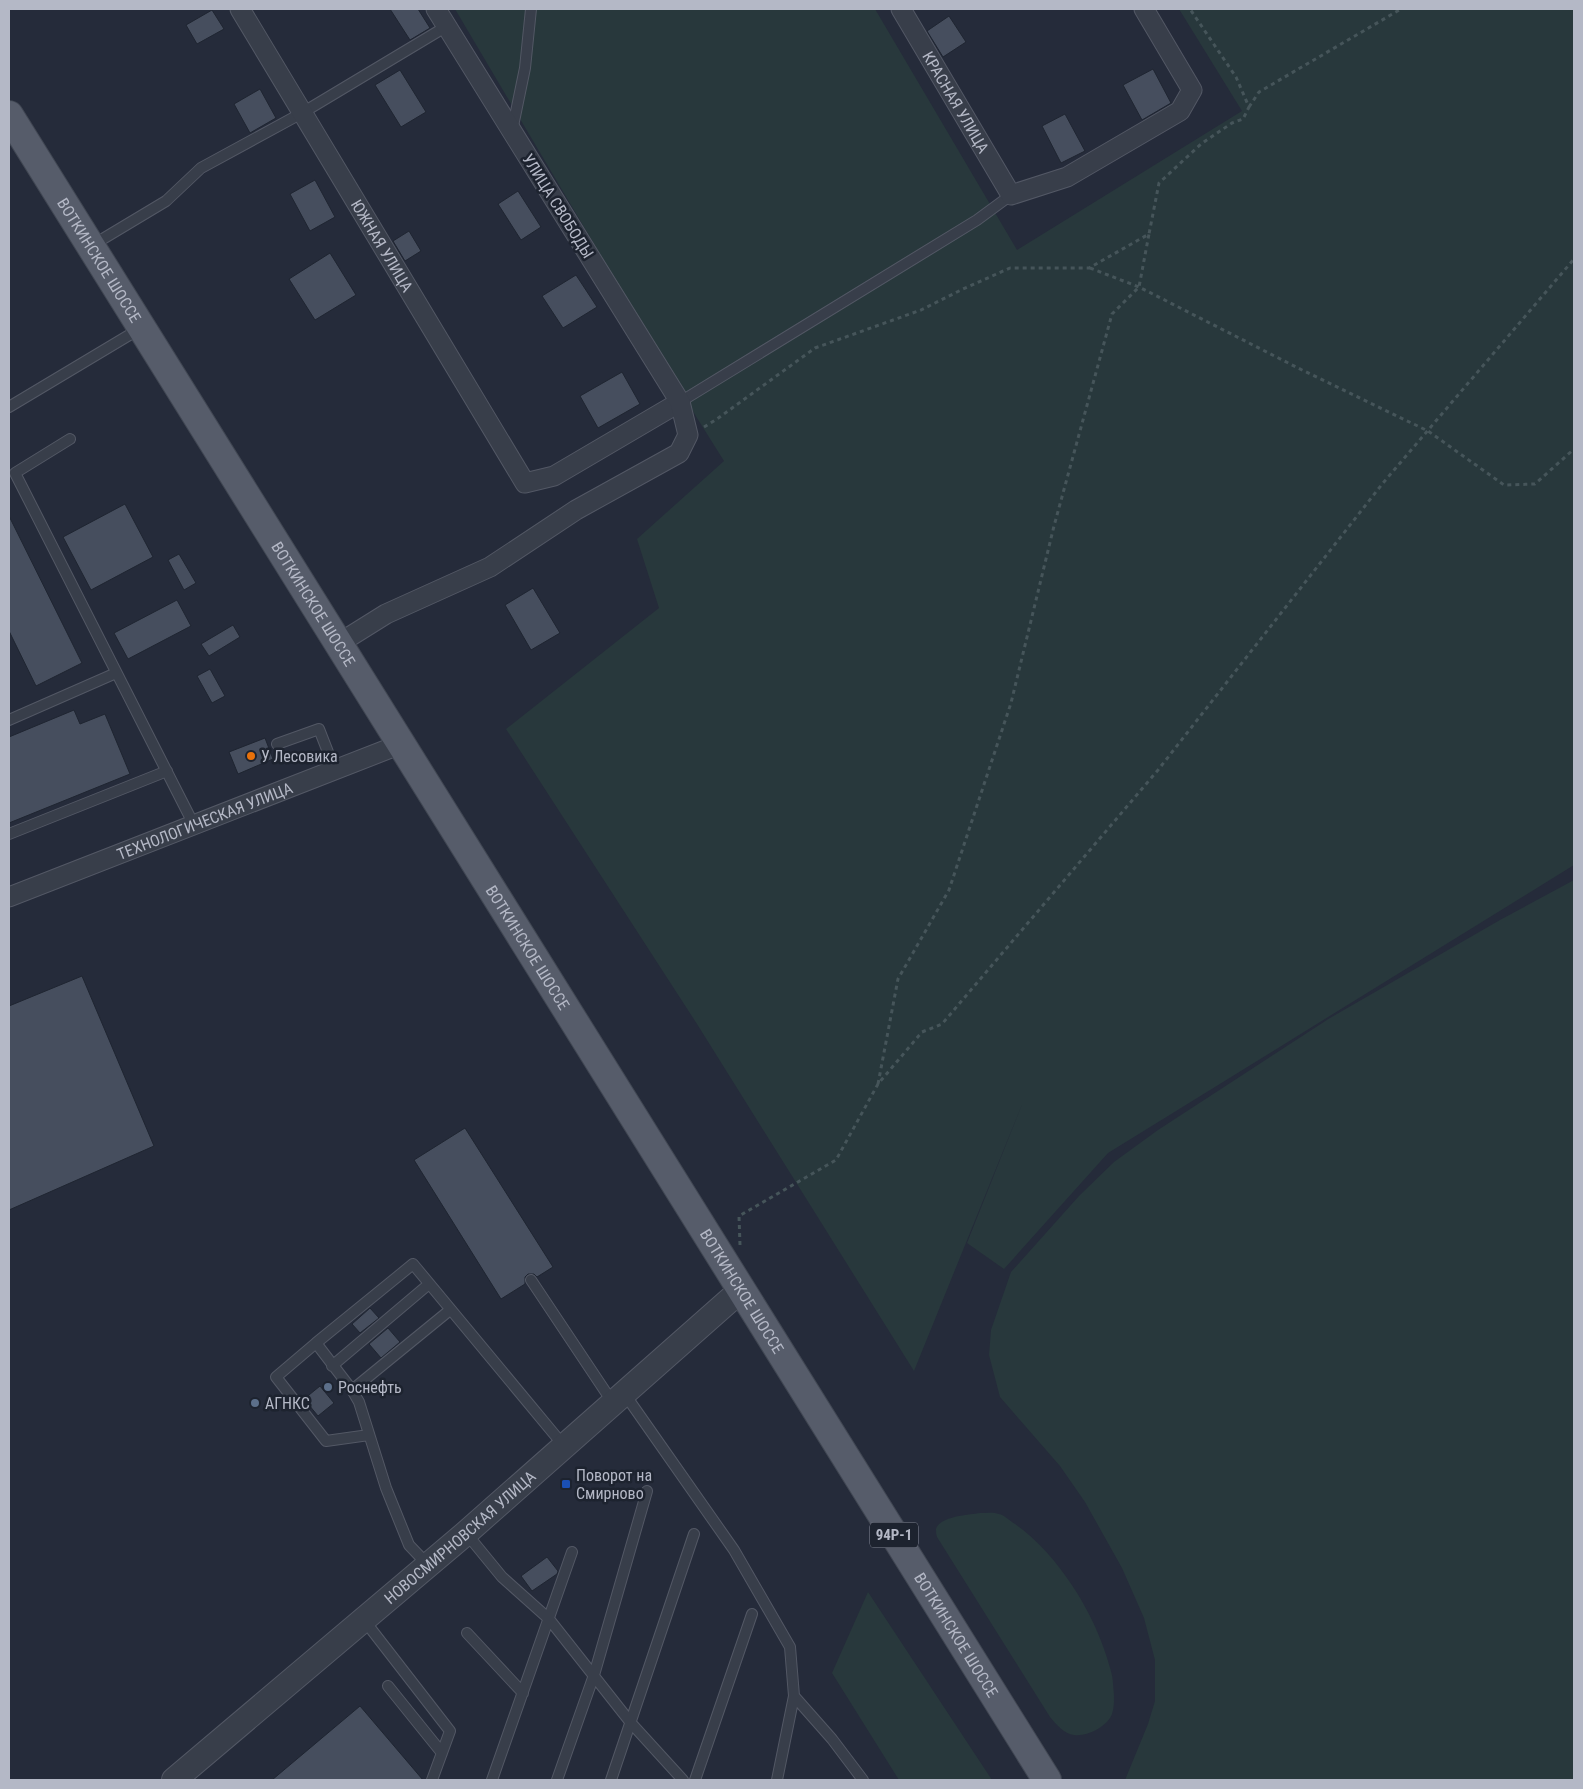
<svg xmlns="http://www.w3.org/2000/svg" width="1583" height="1789" font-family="'Roboto Condensed',sans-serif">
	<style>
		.green { fill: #28383c }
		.building { fill: #464e5e; stroke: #1f2531 }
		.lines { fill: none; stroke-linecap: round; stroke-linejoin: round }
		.service-casing { stroke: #535865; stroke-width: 12 }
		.minor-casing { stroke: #535865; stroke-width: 21 }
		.tertiary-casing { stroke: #535865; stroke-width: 26 }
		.primary-casing { stroke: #414753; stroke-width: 30 }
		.path { stroke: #46555a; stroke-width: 3; stroke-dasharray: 4 4; stroke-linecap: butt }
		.service { stroke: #383e4a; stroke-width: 10 }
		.minor { stroke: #383e4a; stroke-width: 19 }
		.tertiary { stroke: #383e4a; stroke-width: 24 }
		.primary { stroke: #565c6a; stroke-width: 28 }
		.food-dot { fill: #e8710a; stroke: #1d232f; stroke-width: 2 }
		.service-dot { fill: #5c6f8a; stroke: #1d232f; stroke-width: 2 }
		.transit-dot { fill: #1a4fb4; stroke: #1d232f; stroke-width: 2 }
		.labels { text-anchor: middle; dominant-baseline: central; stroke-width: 5; stroke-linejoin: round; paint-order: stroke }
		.shield { fill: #1d232f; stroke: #878b99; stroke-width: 1 }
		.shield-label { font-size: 15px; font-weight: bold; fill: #b4b8c6 }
		.street-label { font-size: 16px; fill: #b4b8c6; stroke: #1d232f }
		.poi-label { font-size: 16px; fill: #b4b8c6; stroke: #1d232f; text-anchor: start }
	</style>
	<rect width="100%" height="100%" fill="#252b3a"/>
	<path class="green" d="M455,9H875L1017,250L1242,111L1179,9H1574V865L1108,1153L1004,1269L967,1243L1023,1102L914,1371L697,1024L506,729L659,608L637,539L724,461L697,418Z
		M1574,880V1780H1125L1148,1724L1155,1701V1660L1144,1618L1122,1568L1085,1502L1060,1466L1000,1397L989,1355L991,1330L1011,1272L1079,1196L1114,1162L1158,1130L1330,1018L1500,920Z
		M980,1513C986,1513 994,1512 999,1514C1004,1515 1010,1521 1015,1524C1057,1553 1094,1612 1108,1661C1110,1668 1113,1676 1113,1684C1114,1693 1115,1705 1112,1714C1108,1726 1087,1737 1074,1735C1064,1734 1056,1724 1050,1717L937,1537C936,1534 936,1532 936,1529C940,1516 969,1515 980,1513Z
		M868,1592L992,1780H899L832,1673Z"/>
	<path class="building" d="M390,9H418L430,28L410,40Z
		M212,10L224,29L197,44L186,25Z
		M949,16L966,42L943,57L927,31Z
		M1153,69L1171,103L1142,120L1123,85Z
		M400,70L426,112L401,127L375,85Z
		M260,89L276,118L250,133L234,104Z
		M1065,114L1085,151L1061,163L1042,126Z
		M315,180L335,217L310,231L290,194Z
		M518,191L541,227L521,240L498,204Z
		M409,231L421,251L405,261L393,241Z
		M330,253L356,295L315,320L289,279Z
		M576,275L597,307L563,328L542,296Z
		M622,372L640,404L598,428L580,396Z
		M125,504L153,557L91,590L63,537Z
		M9,516L82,663L36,686L9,631Z
		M179,554L196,583L184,590L168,560Z
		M533,588L560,633L531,650L505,605Z
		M177,600L191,626L128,659L114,633Z
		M233,625L240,637L209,656L201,644Z
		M210,669L225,696L212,703L197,676Z
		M74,710L80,724L105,714L130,774L9,823V737Z
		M265,738L273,759L238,774L229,752Z
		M82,976L154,1146L9,1210V1006Z
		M465,1128L553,1267L537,1277L534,1274H528L525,1277V1284L501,1299L414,1160Z
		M370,1308L379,1318L360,1333L352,1324Z
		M388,1328L400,1342L381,1358L369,1344Z
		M320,1386L334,1403L318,1416L304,1399Z
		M547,1557L558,1571L557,1574L532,1591L521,1576Z
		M360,1706L423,1780H272Z"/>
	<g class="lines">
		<g class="service-casing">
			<path id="service" d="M512,131L525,68L531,9
				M91,246L166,201L201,168L302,113L447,26
				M680,402L977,220L1011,195
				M9,407L141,328
				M70,439L15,473L194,825
				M9,720L116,673
				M277,744L319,729L335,770
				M9,834L167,771
				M531,1280L613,1403
				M316,1343L276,1377L326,1441L369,1435
				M332,1366L429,1284
				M352,1390L450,1310
				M624,1393L734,1550L790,1647L794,1696L777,1780
				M466,1533L502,1577L549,1619L631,1723L683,1780
				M428,1565L409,1545L386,1488L359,1402L352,1390L316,1343L413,1264L564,1446
				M364,1620L450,1731L432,1780
				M467,1633L523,1693
				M388,1686L442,1753
				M794,1696L832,1739L863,1780
				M492,1780L572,1552
				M557,1780L594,1675L647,1491
				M611,1780L694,1534
				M695,1780L752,1614"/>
		</g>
		<g class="minor-casing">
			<g id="minor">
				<path id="s1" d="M240,9L525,483L554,476L680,402"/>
				<path id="s2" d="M901,9L1011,195L1067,177L1180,111L1192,90L1144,9"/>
				<path d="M338,644L386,614L490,567L576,510L679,453L688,435L680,402L436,9"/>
				<path id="s3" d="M9,897L401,744"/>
			</g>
		</g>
		<g class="tertiary-casing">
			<g id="tertiary">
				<path id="s4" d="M174,1780L466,1533L741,1290"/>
			</g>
		</g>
		<g class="primary-casing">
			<g id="primary">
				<path id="s5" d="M9,115L1047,1780"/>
			</g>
		</g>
		<path class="path" d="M1249,107L1259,92L1401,9
			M1090,268L1139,287L1302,370L1428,431L1504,485L1535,484L1574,449
			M704,427L717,419L815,348L921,310L963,289L1010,268H1089L1149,234L1159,183L1201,144L1232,123L1243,119L1249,107L1236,77L1190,9
			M878,1084L898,979L949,890L1011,703L1054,526L1112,314L1139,287L1149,234
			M740,1245L739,1216L836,1160L878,1084L922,1032L942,1024L1158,770L1383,483L1574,259"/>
		<use href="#service" class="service"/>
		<use href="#minor" class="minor"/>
		<use href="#tertiary" class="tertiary"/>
		<use href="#primary" class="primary"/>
	</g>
	<circle class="food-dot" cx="251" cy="756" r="5"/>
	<g class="service-dot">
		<circle cx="328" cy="1387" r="5"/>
		<circle cx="255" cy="1403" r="5"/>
	</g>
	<rect class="transit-dot" x="561" y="1479" width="10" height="10" rx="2.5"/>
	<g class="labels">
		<rect class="shield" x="870" y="1522.5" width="48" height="25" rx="4"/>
		<g class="shield-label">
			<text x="894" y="1535">94Р-1</text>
		</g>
		<g class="street-label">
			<text stroke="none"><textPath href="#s2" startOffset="108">КРАСНАЯ УЛИЦА</textPath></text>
			<text transform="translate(558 206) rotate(58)">УЛИЦА СВОБОДЫ</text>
			<text stroke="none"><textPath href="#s1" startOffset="276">ЮЖНАЯ УЛИЦА</textPath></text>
			<text stroke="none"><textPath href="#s5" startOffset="171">ВОТКИНСКОЕ ШОССЕ</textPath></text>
			<text stroke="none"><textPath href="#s5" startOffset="576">ВОТКИНСКОЕ ШОССЕ</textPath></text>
			<text stroke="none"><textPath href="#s3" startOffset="210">ТЕХНОЛОГИЧЕСКАЯ УЛИЦА</textPath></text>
			<text stroke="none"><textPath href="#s5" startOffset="981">ВОТКИНСКОЕ ШОССЕ</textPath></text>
			<text stroke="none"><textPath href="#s5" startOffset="1386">ВОТКИНСКОЕ ШОССЕ</textPath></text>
			<text stroke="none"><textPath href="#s4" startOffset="375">НОВОСМИРНОВСКАЯ УЛИЦА</textPath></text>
			<text stroke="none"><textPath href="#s5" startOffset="1791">ВОТКИНСКОЕ ШОССЕ</textPath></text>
		</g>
		<g class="poi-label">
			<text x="261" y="756">У Лесовика</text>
			<text x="338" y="1387">Роснефть</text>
			<text x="265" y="1403">АГНКС</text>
			<text x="576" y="1475">Поворот на<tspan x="576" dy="18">Смирново</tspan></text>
		</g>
	</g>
	<rect width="1583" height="1789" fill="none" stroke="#b4b8c6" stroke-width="20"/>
</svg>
